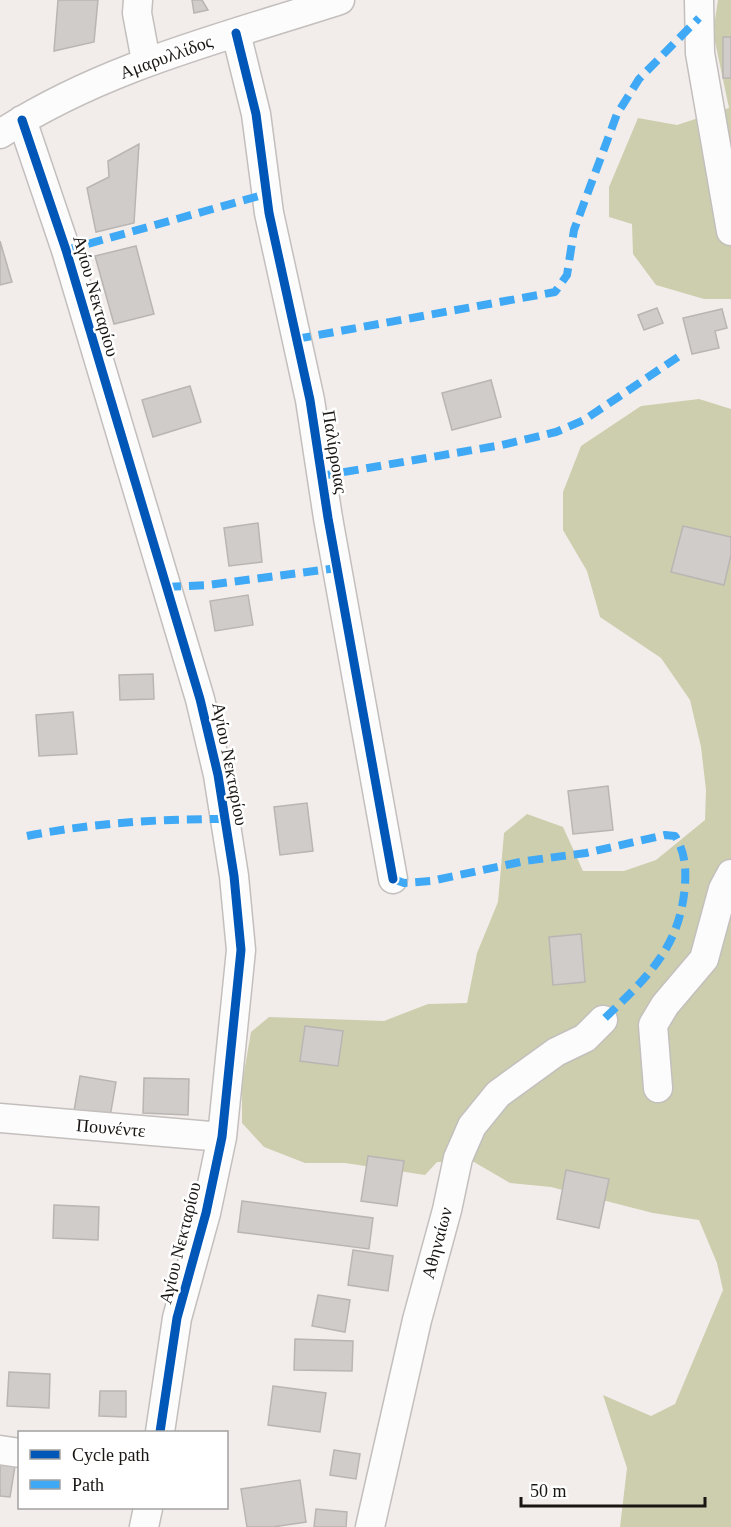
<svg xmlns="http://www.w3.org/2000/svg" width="731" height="1527" font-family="Georgia,serif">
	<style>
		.forest { fill: #cdceae }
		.building { fill: #cfccca; stroke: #b9b5b3; stroke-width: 1.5 }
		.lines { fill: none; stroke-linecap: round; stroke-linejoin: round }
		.minor-casing { stroke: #c3bfbd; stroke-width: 31 }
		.minor { stroke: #fdfcfc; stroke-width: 28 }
		.quiet { stroke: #3fa9f5; stroke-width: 8; stroke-dasharray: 15 8; stroke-linecap: butt }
		.cycleway-casing { stroke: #fff; stroke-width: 13 }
		.cycleway { stroke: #0057b8; stroke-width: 9 }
		.labels { text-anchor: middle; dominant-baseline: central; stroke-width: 5; stroke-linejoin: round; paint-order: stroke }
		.street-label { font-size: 18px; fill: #181513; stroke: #fff }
	</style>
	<rect width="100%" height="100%" fill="#f2edea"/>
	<path class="forest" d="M718,0H731V299H704L656,285L633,254L632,224L609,217V187L638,118L677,125L729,108L713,32Z
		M699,399L731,409V1527H620L627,1468L603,1395L651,1416L675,1404L723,1290L717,1263L699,1220L653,1213L551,1187L510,1183L474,1162H437L425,1175L345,1163H305L264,1147L242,1123V1084L251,1032L269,1017L384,1021L428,1004L467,1003L477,953L498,902L504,833L527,814L563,827L583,871H624L656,860L705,820L706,790L701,747L690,700L661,658L600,617L587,571L563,530V492L581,446L641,406Z"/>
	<path class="building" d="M58,0H98L94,42L54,51Z
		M192,0H202L208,10L194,13Z
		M723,37H731V78H723Z
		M139,144L134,223L96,232L87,188L109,177L108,161Z
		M0,241L12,282L0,285Z
		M136,246L154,314L114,324L95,256Z
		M657,308L663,323L644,330L638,315Z
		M722,309L727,328L715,331L719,348L692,354L683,318Z
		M491,380L501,417L452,430L442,393Z
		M190,386L201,422L153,437L142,400Z
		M258,523L262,562L229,566L224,528Z
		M683,526L731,537V555L724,585L671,572Z
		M248,595L253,625L215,631L210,601Z
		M153,674L154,699L120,700L119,675Z
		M73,712L77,754L39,756L36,715Z
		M608,786L613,830L573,834L568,791Z
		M307,803L313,851L280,855L274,807Z
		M581,934L585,982L553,985L549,937Z
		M305,1026L343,1031L338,1066L300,1061Z
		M80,1076L116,1082L110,1117L74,1111Z
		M144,1078L189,1079L188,1115L143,1113Z
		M368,1156L404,1161L397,1206L361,1201Z
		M566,1170L609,1179L599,1228L557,1219Z
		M242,1201L373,1218L369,1249L238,1232Z
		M54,1205L99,1207L98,1240L53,1238Z
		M353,1250L393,1256L388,1291L348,1285Z
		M318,1295L350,1300L345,1332L312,1326Z
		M295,1339L353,1341L352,1371L294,1370Z
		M9,1372L50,1374L49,1408L7,1406Z
		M273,1386L326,1393L320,1432L268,1425Z
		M100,1391H126V1417L99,1416Z
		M334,1450L360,1454L356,1479L330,1475Z
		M0,1464L15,1466L10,1497L0,1496Z
		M300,1480L306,1522L273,1527H247L241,1489Z
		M316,1509L347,1512L346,1527H314Z"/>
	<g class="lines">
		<g class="minor-casing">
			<path id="minor" d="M138,0L137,13L146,61
				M699,0L700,53L731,231
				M236,33L256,114L269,213L310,400L328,518L393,879
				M22,120L66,250L200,699L218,775L234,876L241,950L222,1137L206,1213L177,1318L160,1432
				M0,134C105,66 223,38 340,0
				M658,1088L653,1025L665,1005L704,959L723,889L731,874
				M0,1118L222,1137
				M0,1450L20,1453
				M144,1527L148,1508
				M370,1527L417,1320L447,1210L458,1158L472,1126L498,1094L556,1052L585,1038L603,1020"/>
		</g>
		<use href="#minor" class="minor"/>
		<path class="quiet" d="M66,250L266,194
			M296,339L555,292L567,275L574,230L617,114L639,79L699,18
			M321,476L502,445L556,432L584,420L678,357
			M166,587L208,585L337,568
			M27,836C93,823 157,819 225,819
			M393,879L404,883L431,881L525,861L586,853L665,835L675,836C685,852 686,867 685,885C680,949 646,978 603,1020"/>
		<g class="cycleway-casing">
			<path id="cycleway" d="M236,33L256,114L269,213L310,400L328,518L393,879
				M22,120L66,250L200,699L218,775L234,876L241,950L222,1137L206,1213L177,1318L160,1432"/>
		</g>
		<use href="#cycleway" class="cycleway"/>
	</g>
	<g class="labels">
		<g class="street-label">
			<text transform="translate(166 57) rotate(-20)">Αμαρυλλίδος</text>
			<text transform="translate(96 296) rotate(74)">Αγίου Νεκταρίου</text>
			<text transform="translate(335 452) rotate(81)">Παλίρροιας</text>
			<text transform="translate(230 764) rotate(79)">Αγίου Νεκταρίου</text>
			<text transform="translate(111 1128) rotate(5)">Πουνέντε</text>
			<text transform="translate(180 1243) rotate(-76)">Αγίου Νεκταρίου</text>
			<text transform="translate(437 1243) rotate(-75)">Αθηναίων</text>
		</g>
	</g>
	<rect x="18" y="1431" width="210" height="78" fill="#ffffff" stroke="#a3a1a1" stroke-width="1.5"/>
	<rect x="30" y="1450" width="30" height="9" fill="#0057b8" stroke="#a3a1a1" stroke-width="1.5"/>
	<text x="72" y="1461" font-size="18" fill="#181513">Cycle path</text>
	<rect x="30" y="1480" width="30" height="9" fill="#3fa9f5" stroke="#a3a1a1" stroke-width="1.5"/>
	<text x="72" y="1491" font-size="18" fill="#181513">Path</text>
	<path d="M521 1497v9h184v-9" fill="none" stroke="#181513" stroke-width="3"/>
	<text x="530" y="1497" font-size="18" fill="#181513" stroke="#ffffff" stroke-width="4.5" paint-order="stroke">50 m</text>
</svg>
